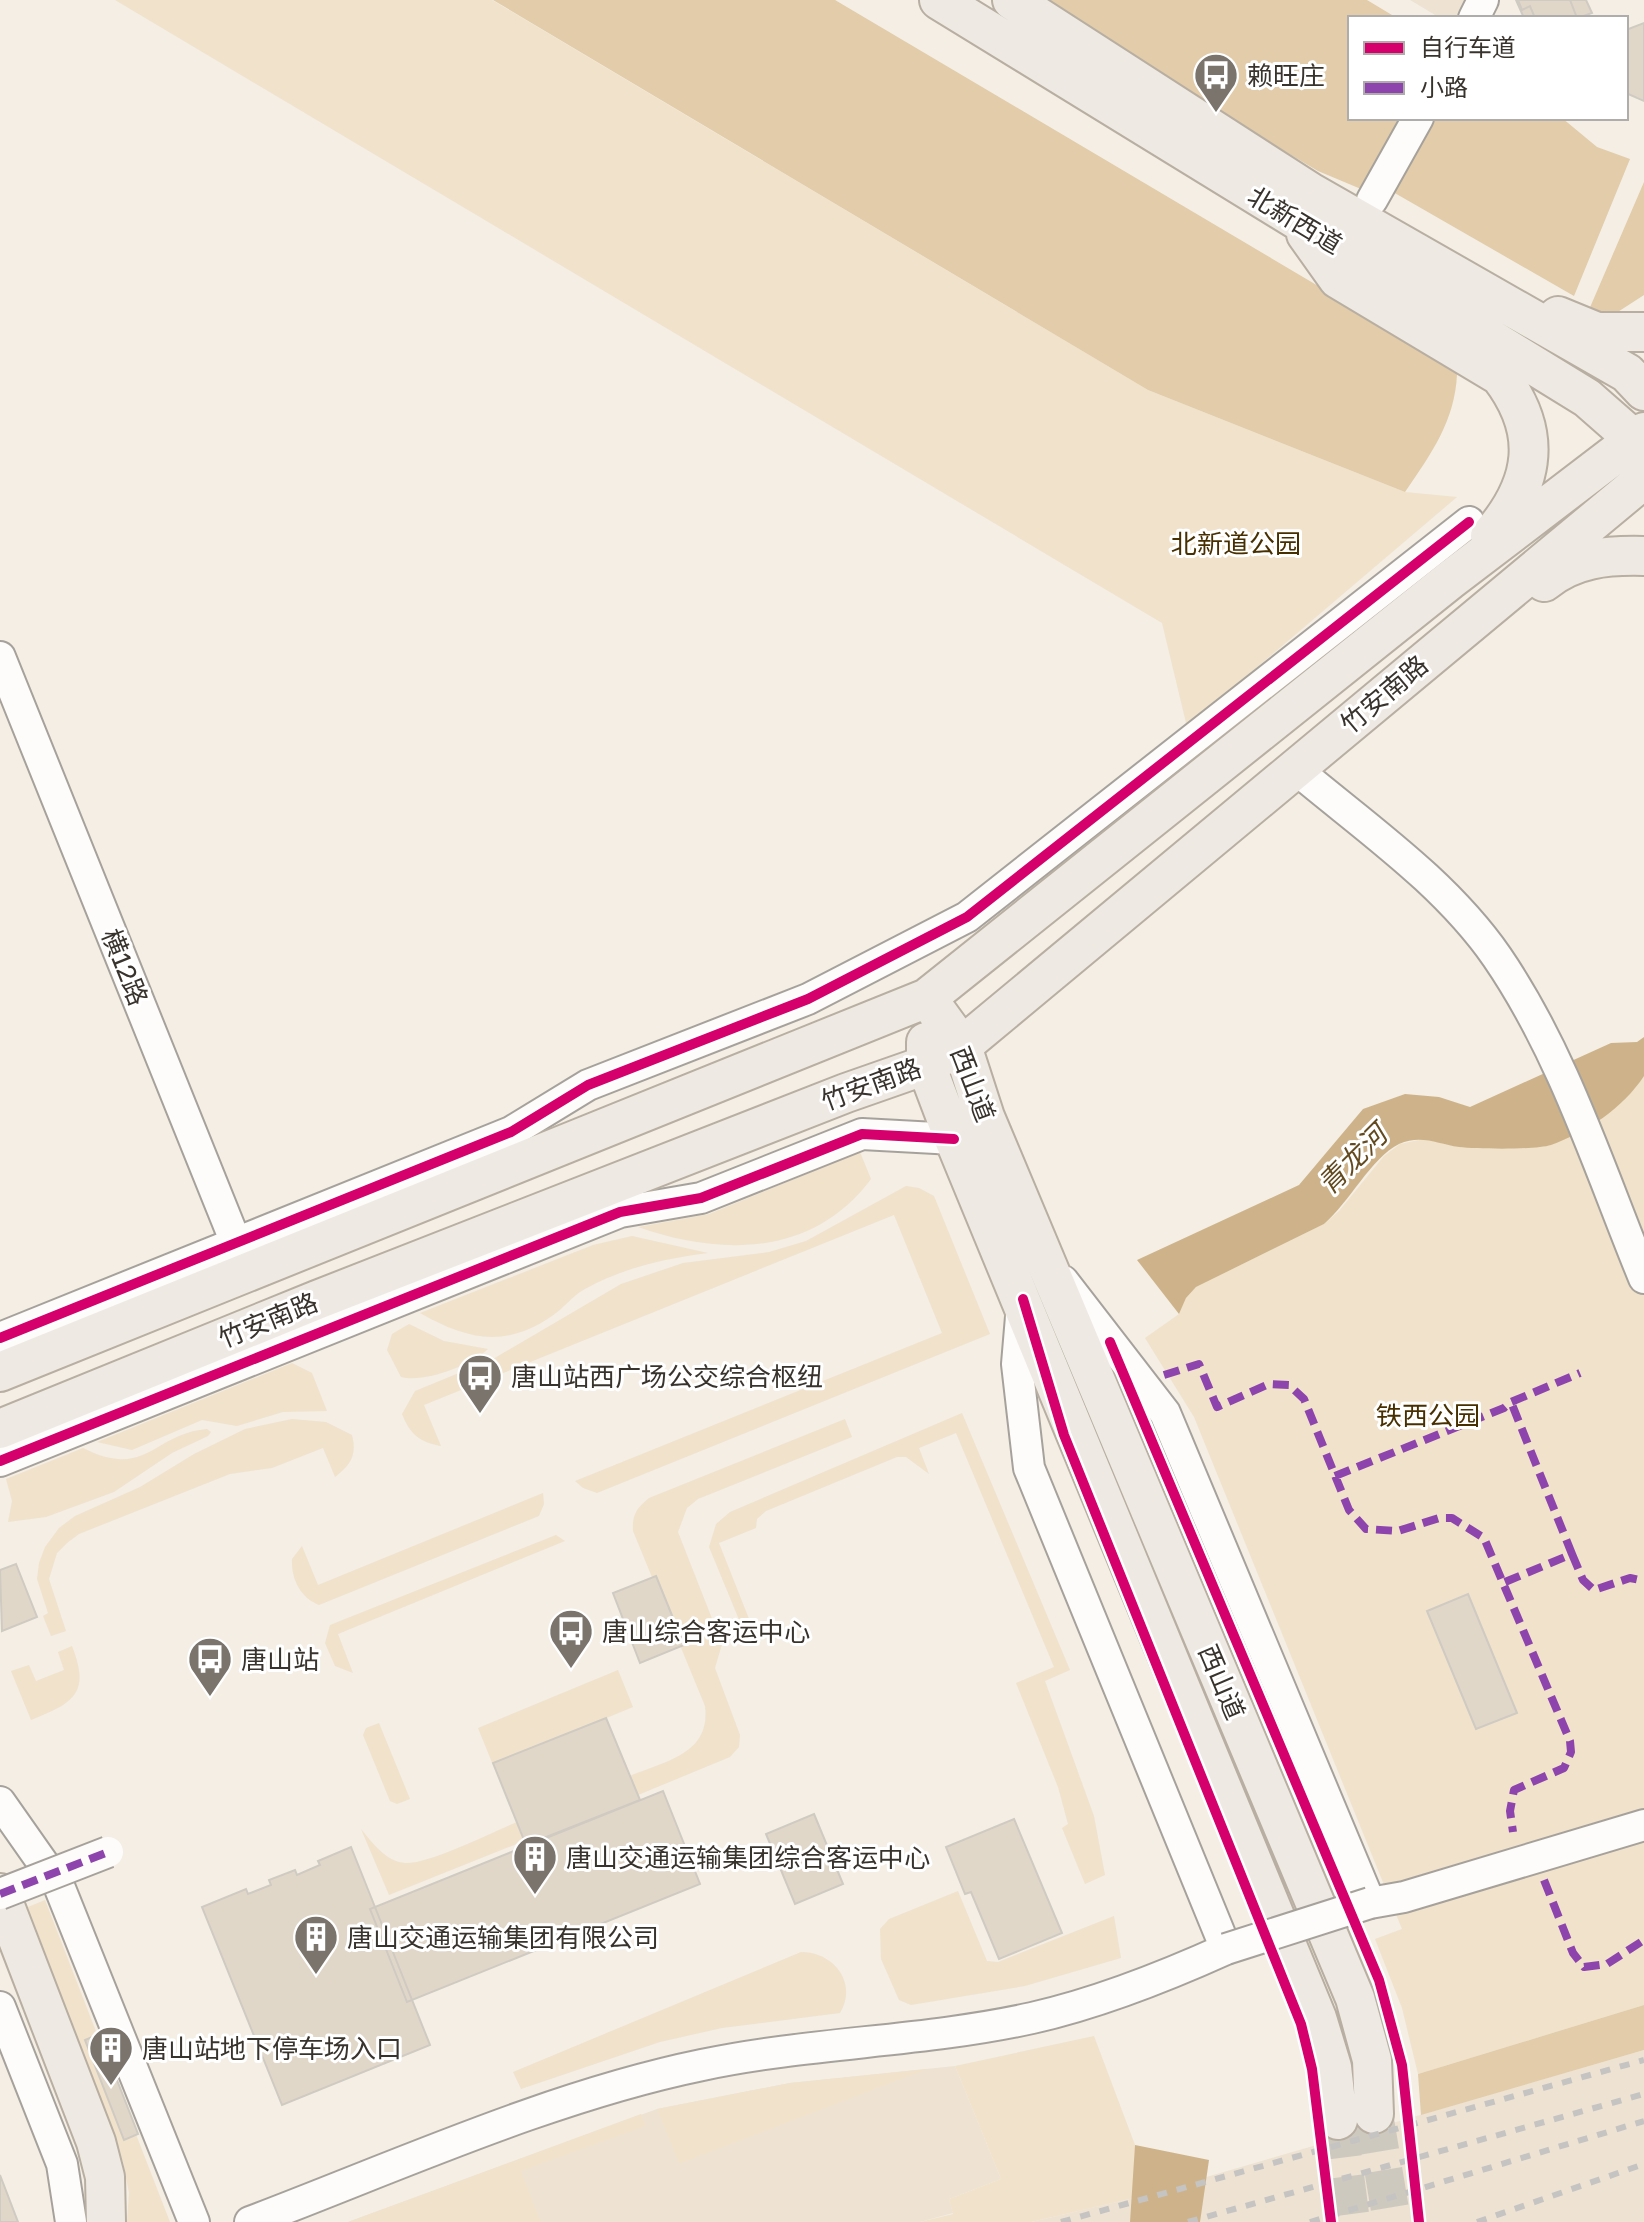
<svg xmlns="http://www.w3.org/2000/svg" width="1644" height="2222" font-family="'Golos Text','Noto Sans SC',sans-serif">
	<style>
		.built { fill: #eee3d2 }
		.green { fill: #f1e2cb }
		.forest { fill: #e2cca9 }
		.water { fill: #ceb38a }
		.building { fill: #e1d7c8; stroke: #cfcac2; stroke-width: 2 }
		.lines { fill: none; stroke-linecap: round; stroke-linejoin: round }
		.major-tunnel { stroke: #cec9bf; stroke-width: 38; stroke-dasharray: 38 19; stroke-linecap: butt }
		.minor-casing { stroke: #a6a29b; stroke-width: 34 }
		.major-casing { stroke: #b8afa2; stroke-width: 42 }
		.minor { stroke: #fdfcfb; stroke-width: 30 }
		.major { stroke: #eeeae3; stroke-width: 38 }
		.rail { stroke: #c5c4c2; stroke-width: 6; stroke-dasharray: 10 10; stroke-linecap: butt }
		.minor-bridge-casing { stroke: #a6a29b; stroke-width: 34; stroke-linecap: butt }
		.minor-bridge { stroke: #fdfcfb; stroke-width: 30 }
		.quiet { stroke: #8e44ad; stroke-width: 8; stroke-dasharray: 16 8; stroke-linecap: butt }
		.cycleway-casing { stroke: #fff; stroke-width: 15 }
		.cycleway { stroke: #d6006c; stroke-width: 10 }
		.labels { text-anchor: middle; dominant-baseline: central; stroke-width: 6; stroke-linejoin: round; paint-order: stroke }
		.poi-label { font-size: 26px; fill: #38332d; stroke: #fff; text-anchor: start }
		.street-label { font-size: 26px; fill: #38332d; stroke: #fff }
		.park-label { font-size: 26px; fill: #472f00; stroke: #fff }
		.water-label { font-size: 28px; font-style: italic; fill: #634a1f; stroke: #fff }
	</style>
	<rect width="100%" height="100%" fill="#f4eee4"/>
	<path class="built" d="M1410,0H1476L1459,18H1440Z
		M1644,2050V2222H1031L1134,2198Z
		M955,2066L1001,2179L949,2199L953,2213L920,2222H348L657,2109L790,2083Z"/>
	<path class="green" d="M115,0H492L1148,390L1405,492L1457,497L1187,727L1162,623Z
		M1644,1073V2005L1418,2074L1402,2008L1375,1939L1402,1929L1194,1417L1145,1338L1179,1314L1186,1298L1196,1287L1324,1224L1339,1211L1384,1156L1400,1144L1424,1139L1459,1147Z
		M860,1152L871,1179C813,1257 721,1256 638,1227L709,1214Z
		M906,1186L919,1188L934,1196L990,1334L597,1493L583,1488L575,1481L942,1333L894,1215L424,1405L441,1446C419,1442 410,1434 402,1414L415,1391L493,1359L621,1284L683,1263L769,1252L806,1241Z
		M632,1236L708,1253C664,1259 625,1267 585,1289C572,1296 564,1308 552,1316C504,1349 466,1339 420,1313L593,1245Z
		M409,1324L444,1341L488,1349C470,1366 424,1383 401,1377L387,1350L392,1334Z
		M292,1363L312,1373L327,1411L283,1412L237,1426L202,1420L132,1450L97,1442Z
		M962,1413L1070,1670L1045,1681L1094,1816L1105,1875L1085,1884L1062,1828L1068,1824L1058,1787L1016,1683L1054,1667L956,1433L919,1448L929,1474L906,1457H897L766,1511L757,1519L756,1528L719,1543L755,1634L740,1622L709,1547L716,1524L730,1512Z
		M292,1419L326,1422L352,1435C357,1455 351,1465 335,1477L323,1448L272,1468L230,1474L79,1534L67,1543L57,1553L49,1579L66,1631L51,1636L43,1616L48,1613L37,1579L39,1563L45,1547L59,1528L75,1516L140,1487L194,1454L245,1429Z
		M845,1419L852,1437L698,1499L687,1508L678,1532L722,1644L715,1668L740,1735L739,1747L730,1757L638,1795L630,1776C666,1761 711,1754 705,1706L633,1531C632,1514 637,1508 649,1498Z
		M207,1429L211,1432L208,1436L172,1453L114,1492L46,1517L8,1522L12,1501L6,1479L83,1448C147,1480 152,1434 207,1429Z
		M543,1493L544,1504L539,1516L319,1605C300,1598 291,1578 292,1559L302,1546L318,1585Z
		M556,1535L565,1541L338,1634L353,1673L335,1666L325,1643L330,1625Z
		M72,1646C91,1694 73,1703 31,1720L11,1671L29,1665L36,1681L64,1670L58,1652Z
		M618,1670L633,1707L493,1765L478,1728Z
		M379,1723L410,1799L397,1804L390,1801L363,1735L366,1728Z
		M517,1822L524,1841L389,1895L361,1829C372,1842 386,1862 405,1863C427,1865 493,1832 517,1822Z
		M958,1891L987,1961L998,1962L1114,1916L1121,1958L1025,1986L911,2005L899,2000L881,1959L880,1929L889,1919Z
		M45,1900L170,2222H127L129,2193L123,2162L28,1907Z
		M801,1952C834,1952 858,1983 840,2013L722,2028L660,2042L521,2089L513,2072Z
		M1094,2036L1135,2145L1134,2198L1031,2222H920L953,2214L949,2199L1001,2179L955,2066Z
		M928,2069L679,2164L657,2109L790,2083Z
		M641,2114L646,2126L521,2171L541,2222H348Z"/>
	<path class="forest" d="M493,0H835L1440,358L1457,374C1455,421 1431,454 1405,492L1148,390Z
		M1031,0H1367L1397,18H1350V118H1407L1368,186L1361,189L1318,171Z
		M1435,118H1562L1597,147L1630,159L1574,296L1393,192Z
		M1644,182V295L1596,326L1585,319Z
		M1644,2005V2050L1421,2115L1418,2074Z"/>
	<path class="water" d="M1644,1037V1076C1623,1108 1587,1132 1551,1145C1535,1150 1478,1149 1459,1147C1438,1144 1421,1134 1399,1144C1371,1158 1349,1203 1324,1224L1196,1287L1186,1298L1179,1314L1137,1260L1299,1185L1363,1109L1405,1094L1439,1097L1470,1107L1611,1043L1637,1042Z
		M1135,2145L1209,2160L1200,2222H1130Z"/>
	<path class="building" d="M1516,0H1570L1577,18H1524Z
		M1518,0H1586L1592,13L1578,18H1535L1530,6L1522,10Z
		M1644,23V101L1626,93V30Z
		M16,1564L37,1617L2,1631L0,1570Z
		M656,1576L684,1645L640,1663L613,1593Z
		M1468,1594L1517,1713L1476,1729L1427,1611Z
		M606,1718L640,1800L526,1845L493,1763Z
		M663,1791L700,1884L407,2002L370,1909Z
		M814,1814L843,1884L795,1904L766,1834Z
		M1014,1819L1062,1933L999,1959L971,1892L965,1894L946,1847Z
		M351,1847L430,2045L282,2105L202,1907L246,1889L248,1894L271,1885L269,1880L295,1870L297,1875L320,1865L318,1861Z
		M99,2034L138,2134L124,2140L85,2040Z
		M0,2175L18,2222H0Z"/>
	<g class="lines">
		<path class="major-tunnel" d="M1374,2114L1392,2222
			M1338,2120L1351,2222"/>
		<g class="minor-casing">
			<path id="minor" d="M1474,18L1483,0
				M1372,200L1418,118
				M0,657L236,1243L251,1253
				M1297,770C1366,828 1445,882 1497,957C1563,1053 1600,1171 1644,1278
				M1063,1281L1165,1413L1370,1903L1404,1897L1644,1825
				M0,1338L511,1132L588,1085L808,999L967,917L1469,522
				M0,1461L620,1212L701,1198L862,1134L954,1139
				M0,1802L59,1886L194,2222
				M0,2007L62,2164L71,2222
				M250,2222C395,2167 551,2096 702,2065C811,2042 924,2042 1032,2018C1099,2003 1164,1977 1226,1949L1029,1468L1017,1364L1022,1305"/>
		</g>
		<g class="major-casing">
			<path id="major" d="M939,0L1587,398L1644,448
				M1012,0L1310,192L1627,373L1644,391
				M1306,234L1338,279L1500,376C1543,432 1536,483 1490,536
				M1558,316L1597,332H1644
				M1544,582C1573,558 1607,555 1644,556
				M927,998L962,1046L985,1117L1355,1998L1372,2060L1374,2114
				M926,1042V1065L954,1139L1317,2018L1332,2067L1338,2120
				M0,1372L927,998L1450,580L1644,432
				M0,1429L317,1300L846,1093L926,1065L962,1046L1644,479
				M0,1893L96,2142L105,2177L106,2222"/>
		</g>
		<use href="#minor" class="minor"/>
		<use href="#major" class="major"/>
		<path class="rail" d="M1061,2222L1644,2060
			M1188,2222L1644,2094
			M1310,2222L1644,2121
			M1477,2222L1644,2164"/>
		<g class="minor-bridge-casing">
			<path id="minor-bridge" d="M0,1894L108,1852
				M1226,1949L1370,1903"/>
		</g>
		<use href="#minor-bridge" class="minor-bridge"/>
		<path class="quiet" d="M1164,1375L1199,1364L1217,1407L1269,1384L1289,1385L1304,1399L1349,1510L1366,1529L1398,1531L1439,1518H1452L1484,1538L1570,1741L1571,1752L1564,1768L1514,1790L1510,1811L1513,1832
			M1335,1476L1504,1408L1511,1402L1580,1373
			M1572,1554L1583,1580L1594,1590L1630,1578L1644,1581
			M1505,1582L1572,1554L1511,1402
			M1544,1880L1573,1953L1584,1967L1607,1964L1644,1940
			M0,1894L108,1852"/>
		<g class="cycleway-casing">
			<path id="cycleway" d="M1023,1299L1064,1435L1301,2024L1312,2069L1331,2222
				M0,1338L511,1132L588,1085L808,999L967,917L1469,522
				M1110,1342L1379,1980L1402,2065L1419,2222
				M0,1461L620,1212L701,1198L862,1134L954,1139"/>
		</g>
		<use href="#cycleway" class="cycleway"/>
	</g>
	<defs>
		<g id="bus-pin" transform="scale(2.3)"><path d="M0 17L-7.5 6A9.5 9.5 0 1 1 7.5 6Z" fill="#7a746d" stroke="#fff"/><path d="M-5-6H5V4H4V6H2V4H-2V6H-4V4H-5ZM-3.5-4V0h7V-4ZM-3.5 1.2v1.5H-2V1.2ZM2 1.2v1.5H3.5V1.2Z" fill="#fff"/></g>
		<g id="building-pin" transform="scale(2.3)"><path d="M0 17L-7.5 6A9.5 9.5 0 1 1 7.5 6Z" fill="#7a746d" stroke="#fff"/><path d="M-4-6H4V6H1V3H-1V6H-4ZM-2.5-4.3h1.7v1.8h-1.7ZM.8-4.3h1.7v1.8H.8ZM-2.5-1h1.7V.8h-1.7ZM.8-1h1.7V.8H.8Z" fill="#fff"/></g>
	</defs>
	<g fill-rule="evenodd">
		<use href="#bus-pin" x="1216" y="75"/>
		<use href="#bus-pin" x="480" y="1376"/>
		<use href="#bus-pin" x="571" y="1631"/>
		<use href="#bus-pin" x="210" y="1659"/>
		<use href="#building-pin" x="535" y="1857"/>
		<use href="#building-pin" x="316" y="1937"/>
		<use href="#building-pin" x="111" y="2048"/>
	</g>
	<g class="labels">
		<g class="poi-label">
			<text x="1247" y="75">赖旺庄</text>
			<text x="511" y="1376">唐山站西广场公交综合枢纽</text>
			<text x="602" y="1631">唐山综合客运中心</text>
			<text x="241" y="1659">唐山站</text>
			<text x="566" y="1857">唐山交通运输集团综合客运中心</text>
			<text x="347" y="1937">唐山交通运输集团有限公司</text>
			<text x="142" y="2048">唐山站地下停车场入口</text>
		</g>
		<g class="street-label">
			<text transform="translate(1295 220) rotate(31)">北新西道</text>
			<text transform="translate(1384 694) rotate(-40)">竹安南路</text>
			<text transform="translate(125 967) rotate(68)">横12路</text>
			<text transform="translate(871 1084) rotate(-20)">竹安南路</text>
			<text transform="translate(973 1084) rotate(69)">西山道</text>
			<text transform="translate(268 1320) rotate(-22)">竹安南路</text>
			<text transform="translate(1222 1682) rotate(67)">西山道</text>
		</g>
		<g class="park-label">
			<text x="1236" y="543">北新道公园</text>
			<text x="1428" y="1415">铁西公园</text>
		</g>
		<g class="water-label">
			<text transform="translate(1352 1159) rotate(-45)">青龙河</text>
		</g>
	</g>
	<rect x="1348" y="16" width="280" height="104" fill="#ffffff" stroke="#afadab" stroke-width="2"/>
	<rect x="1364" y="42" width="40" height="12" fill="#d6006c" stroke="#afadab" stroke-width="2"/>
	<text x="1420" y="56" font-size="24" fill="#38332d">自行车道</text>
	<rect x="1364" y="82" width="40" height="12" fill="#8e44ad" stroke="#afadab" stroke-width="2"/>
	<text x="1420" y="96" font-size="24" fill="#38332d">小路</text>
</svg>
